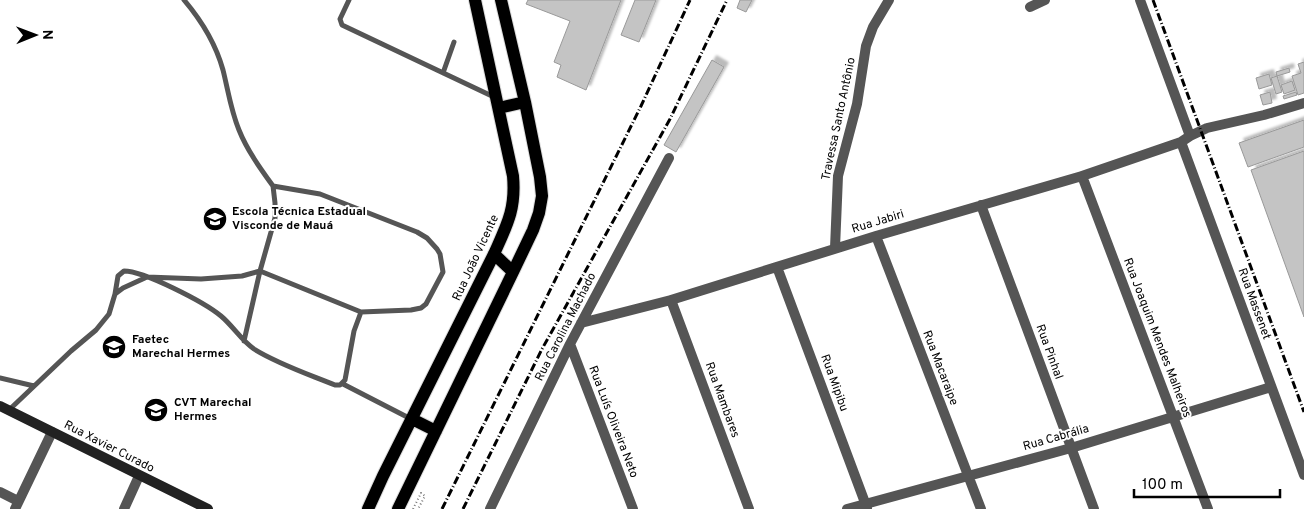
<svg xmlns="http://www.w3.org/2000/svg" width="1304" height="509" font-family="Overpass,sans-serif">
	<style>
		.building { fill: #c4c4c4; stroke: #999; filter: url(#shadow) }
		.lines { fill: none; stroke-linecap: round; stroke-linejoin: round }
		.primary-casing { stroke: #dbdbdb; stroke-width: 14 }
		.path { stroke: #777; stroke-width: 2; stroke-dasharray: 1 2.5; stroke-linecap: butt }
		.lane { stroke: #555; stroke-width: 5 }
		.street { stroke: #555; stroke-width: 10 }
		.secondary { stroke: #222; stroke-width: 10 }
		.primary { stroke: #000; stroke-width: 12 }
		.rail { stroke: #000; stroke-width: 3; stroke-dasharray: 8 2.5 1 2.5; stroke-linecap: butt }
		.labels { text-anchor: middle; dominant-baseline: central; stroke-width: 4; stroke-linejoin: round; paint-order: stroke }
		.street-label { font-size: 12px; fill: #000; stroke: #fff }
		.poi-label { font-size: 12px; font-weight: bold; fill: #000; stroke: #fff; text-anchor: start }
	</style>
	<defs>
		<filter id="shadow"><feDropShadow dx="4.5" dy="-4.5" stdDeviation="1" flood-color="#0004"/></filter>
	</defs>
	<rect width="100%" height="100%" fill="#fff"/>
	<path class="building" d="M528,0H621L586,90L557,77L561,65L554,62L570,21L526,4Z
		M635,0H656L639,42L621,35Z
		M740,0H752L746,12L737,8Z
		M712,60L724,67L676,152L664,145Z
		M1304,62V93L1298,95L1292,76L1301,73L1298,64Z
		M1289,68L1290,72L1277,76L1276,72Z
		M1269,74L1272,85L1259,89L1256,78Z
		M1277,76L1282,92L1276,94L1271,78Z
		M1292,81L1295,90L1284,94L1281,85Z
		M1270,92L1272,103L1263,105L1260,95Z
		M1296,92L1297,95L1284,99L1283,96Z
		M1304,120V147L1248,167L1239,143Z
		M1304,151V317L1251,170Z"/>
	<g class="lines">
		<g class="primary-casing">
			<path id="primary" d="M499,108L525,102
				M494,254L513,272
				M412,419L436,431
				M368,509L383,476L494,254C507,225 516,209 513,176L475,0
				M398,509L513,272L533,230L539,213L542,196L540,177L525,102L501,0"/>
		</g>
		<path class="path" d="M413,509L421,493L425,496L418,509"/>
		<path class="lane" d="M184,0C201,20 216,45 223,70C228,90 231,111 239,130C247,150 260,168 273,186L320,194L417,232L427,238L437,249L440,254L443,272L426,304L421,308L411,310L361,312L260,271L244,341
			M349,0L340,19L342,25L494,97
			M443,73L454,42
			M115,294L118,276L124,271C144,271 204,302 221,316C233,326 241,340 254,349C278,364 308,374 335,385H340L345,380L354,331L361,312
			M0,378L34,386
			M343,384L411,419
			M9,410L71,351L96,330L109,314L115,294L123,288L147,277L201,279L242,276L260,271L275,218V203L273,186"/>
		<path class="street" d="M1030,7L1045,0
			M1190,136L1207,128L1264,115L1304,103
			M1181,142L1304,475
			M1082,176L1208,509
			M981,205L1094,509
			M876,236L981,509
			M835,248L838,176L857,104L866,46L873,27L889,0
			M777,267L867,508
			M671,300L749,509
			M581,323L671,300L876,236L1082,176L1181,142L1190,136L1140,0
			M570,344L633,509
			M0,492L18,501
			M15,509L52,432
			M124,509L139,476
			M490,509L570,344L669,158
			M847,509L1071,448L1271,387"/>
		<path class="secondary" d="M0,406L208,509"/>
		<use href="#primary" class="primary"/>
		<path class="rail" d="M1153,0L1304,412
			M442,509L641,106L690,0
			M463,509L542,349L670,119L727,0"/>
	</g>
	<defs>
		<g id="university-disc" transform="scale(1.25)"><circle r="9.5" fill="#000" stroke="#fff"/><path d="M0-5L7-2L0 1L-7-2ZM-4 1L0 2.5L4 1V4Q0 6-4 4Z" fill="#fff"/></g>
		<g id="school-disc" transform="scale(1.25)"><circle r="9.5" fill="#000" stroke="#fff"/><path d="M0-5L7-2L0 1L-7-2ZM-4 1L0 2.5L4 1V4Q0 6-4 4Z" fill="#fff"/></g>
	</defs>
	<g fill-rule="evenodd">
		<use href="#university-disc" x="215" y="219"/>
		<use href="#school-disc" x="114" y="347"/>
		<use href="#school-disc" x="156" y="410"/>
	</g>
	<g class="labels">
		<g class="street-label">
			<text transform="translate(839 119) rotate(-78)">Travessa Santo Antônio</text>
			<text transform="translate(878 222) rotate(-17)">Rua Jabiri</text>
			<text transform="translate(476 258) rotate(-65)">Rua João Vicente</text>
			<text transform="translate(1254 304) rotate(70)">Rua Massenet</text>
			<text transform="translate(566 327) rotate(-63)">Rua Carolina Machado</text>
			<text transform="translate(1157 338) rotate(69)">Rua Joaquim Mendes Malheiros</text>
			<text transform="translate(1049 352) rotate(70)">Rua Pinhal</text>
			<text transform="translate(940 368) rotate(69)">Rua Macaraipe</text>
			<text transform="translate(834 383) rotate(70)">Rua Mipibu</text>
			<text transform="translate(722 400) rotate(70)">Rua Mambares</text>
			<text transform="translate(613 422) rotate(69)">Rua Luís Oliveira Neto</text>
			<text transform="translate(1056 438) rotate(-16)">Rua Cabrália</text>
			<text transform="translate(109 447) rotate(27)">Rua Xavier Curado</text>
		</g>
		<g class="poi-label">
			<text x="232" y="212">Escola Técnica Estadual<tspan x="232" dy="14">Visconde de Mauá</tspan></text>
			<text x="132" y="340">Faetec<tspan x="132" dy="14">Marechal Hermes</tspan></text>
			<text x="174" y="403">CVT Marechal<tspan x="174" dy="14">Hermes</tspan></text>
		</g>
	</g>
	<g transform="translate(35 35) rotate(89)" stroke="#ffffff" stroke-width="4" paint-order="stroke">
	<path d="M0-4L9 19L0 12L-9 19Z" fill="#000000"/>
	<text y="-8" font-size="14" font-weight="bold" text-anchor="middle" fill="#000000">N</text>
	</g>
	<path d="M1134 489v8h146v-8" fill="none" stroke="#000000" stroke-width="2.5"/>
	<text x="1142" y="489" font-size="15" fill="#000000" stroke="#ffffff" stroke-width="4" paint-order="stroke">100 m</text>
</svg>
